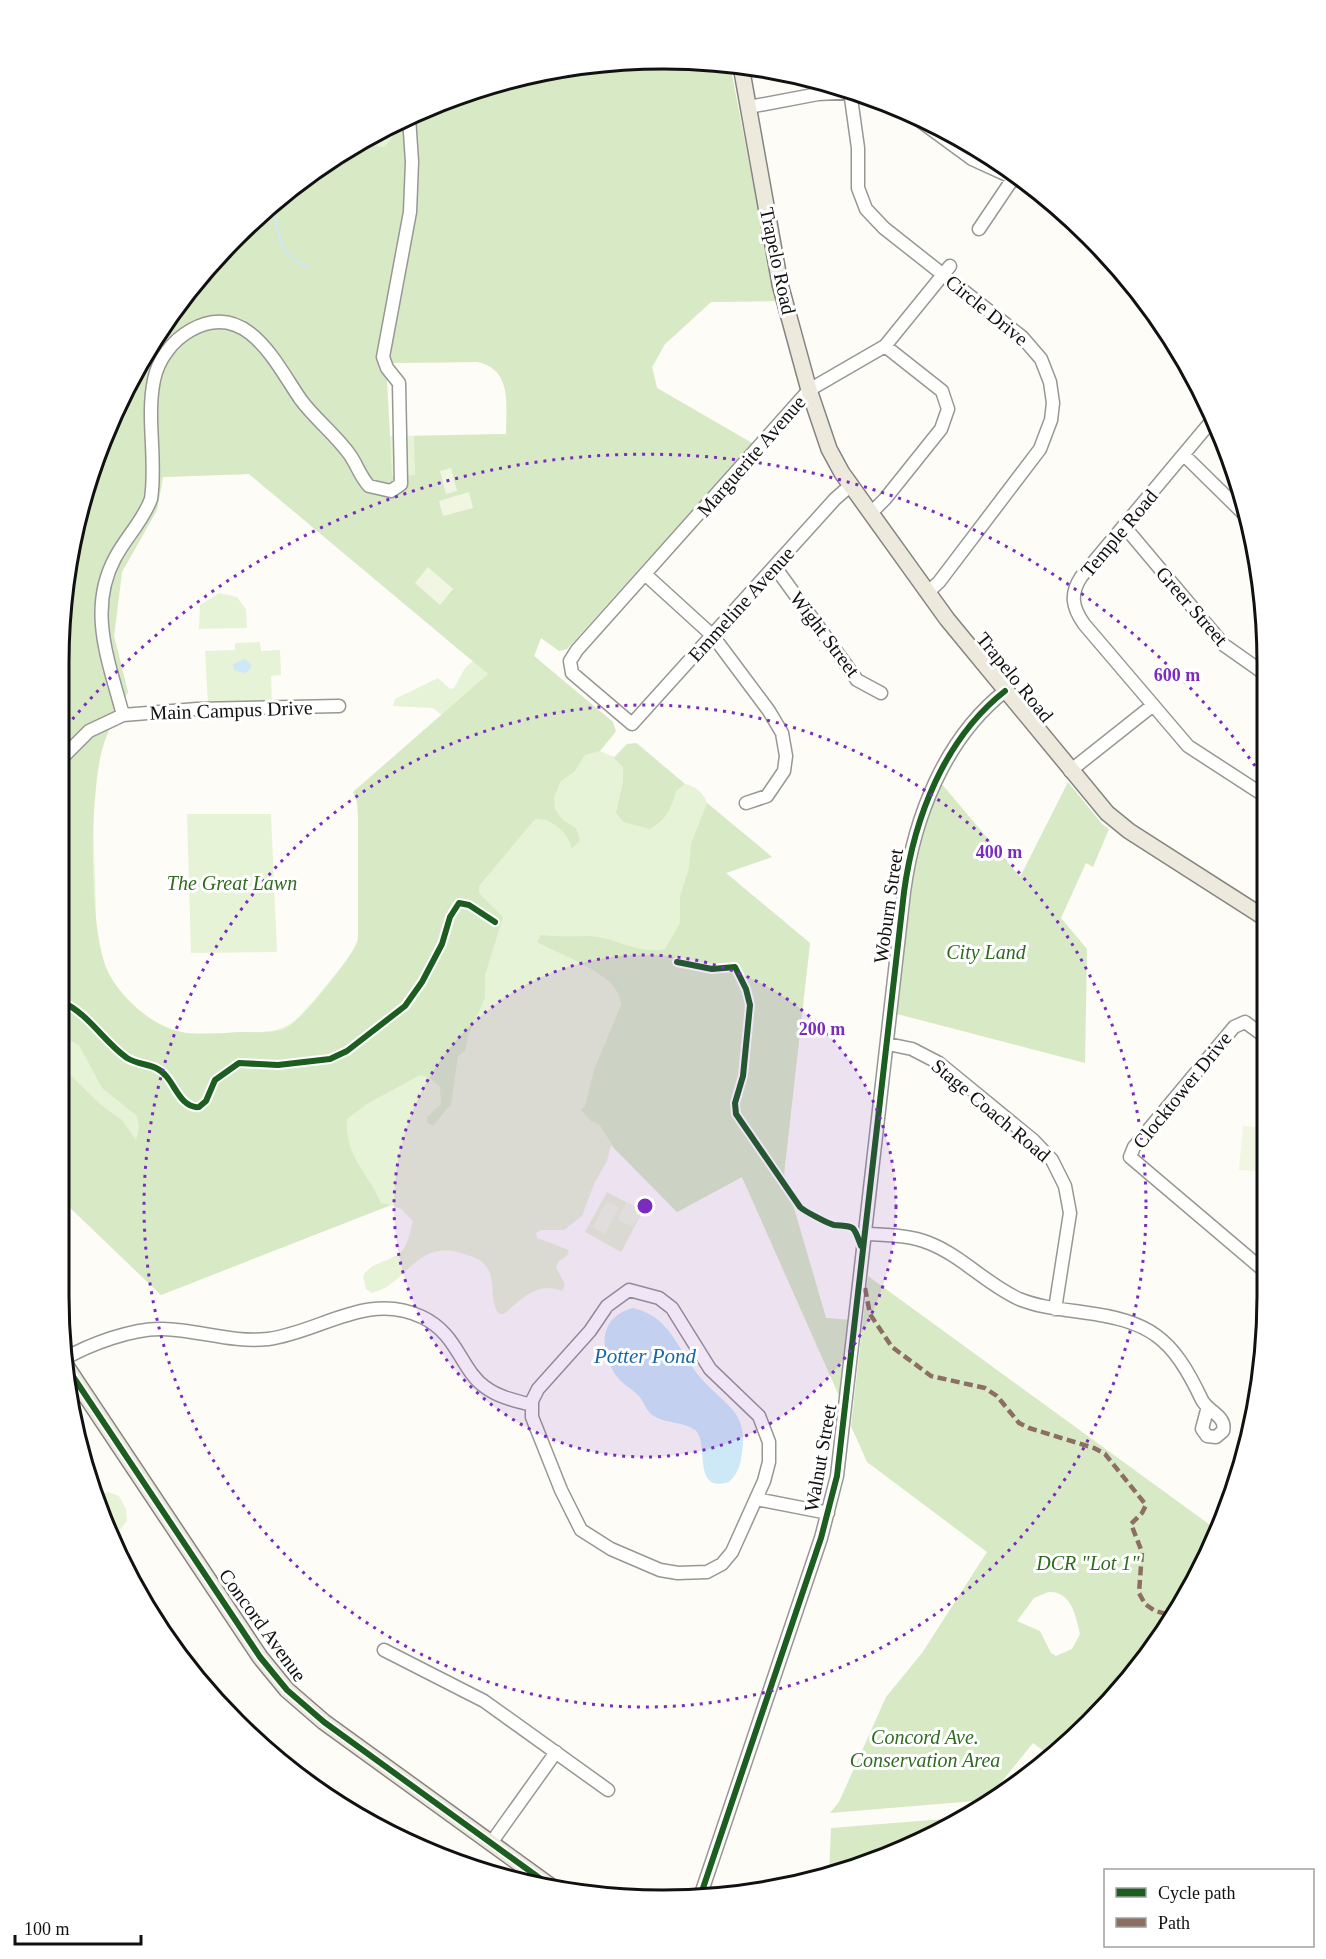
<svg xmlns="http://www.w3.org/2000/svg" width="1326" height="1959" font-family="'Times New Roman',serif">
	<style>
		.green { fill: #e7f3d7; fill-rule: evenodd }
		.forest { fill: #d8eac5; fill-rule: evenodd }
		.pitch { fill: #f0f6e1 }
		.water { fill: #cde8f7 }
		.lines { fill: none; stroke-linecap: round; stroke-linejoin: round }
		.stream { stroke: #cde8f7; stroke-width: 2 }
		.minor-casing { stroke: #979795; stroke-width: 15 }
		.major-casing { stroke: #858482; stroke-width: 18 }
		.minor { stroke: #fffffe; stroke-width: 12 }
		.major { stroke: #ede9dc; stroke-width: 15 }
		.quiet { stroke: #8d6e63; stroke-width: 4.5; stroke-dasharray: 9 4.5; stroke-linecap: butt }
		.cycleway-casing { stroke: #fff; stroke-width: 10 }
		.cycleway { stroke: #1b5e20; stroke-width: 6 }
		.ring { fill: none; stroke: #7b2cbf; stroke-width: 3; stroke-dasharray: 3 6 }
		.labels { text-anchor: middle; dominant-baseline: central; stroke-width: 6; stroke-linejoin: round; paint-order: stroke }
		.street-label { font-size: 20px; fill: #111; stroke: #fff }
		.park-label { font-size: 20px; font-style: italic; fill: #2f6b1f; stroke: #fff }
		.water-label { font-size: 21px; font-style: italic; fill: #1768a6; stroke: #fff }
		.rim { fill: none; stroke: #111; stroke-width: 3 }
		.centre { fill: #7b2cbf; stroke: #fff; stroke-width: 3 }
		.ring-label { font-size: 18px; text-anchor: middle; font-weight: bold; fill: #7b2cbf; stroke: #fff; stroke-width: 6; stroke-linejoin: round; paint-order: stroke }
	</style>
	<rect width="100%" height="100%" fill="#fdfcf7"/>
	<path class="green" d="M663,59L730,65L776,301L711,302L665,344L652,367L657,388L752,443L567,649L559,651L541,637L534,656L613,722L615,733L600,751L614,757L627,744H638L685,784C694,785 705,794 707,803L772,857L726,873L810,943L784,1174L826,1318L849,1320L841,1400L742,1177L677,1212L611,1145L607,1161L594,1184L582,1216L564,1230H541L536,1233L537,1238L569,1250L567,1256L559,1261L556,1267L565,1285L562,1291C537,1281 522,1299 504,1314H499C488,1299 497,1280 486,1266C480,1258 470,1256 461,1253C415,1240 408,1284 372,1293L366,1289L363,1276C373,1259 394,1263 404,1248C409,1240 411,1229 413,1221L401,1209L391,1205L161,1295L62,1200L59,663L70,545L121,395L183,295L235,236L327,161L431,105L545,70ZM478,362C513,370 506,406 506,434L390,436L386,363ZM249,474L473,661L465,668L454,688L450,689L438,678L395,699L393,706L433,708L442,715L353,792L358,805L360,927C358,952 339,969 324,988C284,1037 285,1031 223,1033C210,1033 195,1035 182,1032C142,1023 106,985 99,945C95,923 96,899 95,876C93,827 89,775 109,728C114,716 122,704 128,692L114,636L122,572L157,510L163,477Z
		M219,593L237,597L246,609L247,628L199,629L200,605Z
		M260,642L261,651L280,650L281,675L271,676L272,702L208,704L205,651L235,650V643Z
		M187,814H271L277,952L191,953Z
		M607,1192L643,1211L621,1252L585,1232Z
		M108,1492L119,1496L126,1509L127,1521L114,1537L94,1497Z"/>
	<path class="forest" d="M663,59L730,65L776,301L711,302L665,344L652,367L657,388L752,443L567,649L559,651L541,638L534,656L613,722L616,731L600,751L585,755L574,772L561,781L554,797L555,810L564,821L576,828L580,840L572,849C569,834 551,817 535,819L479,886V893L503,917L485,975V998L469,1033L465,1051L458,1056L451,1104L433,1126L427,1122V1117L441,1104L440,1087L430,1078L420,1075L367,1104L347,1119C344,1156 368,1172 381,1203L391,1205L161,1295L62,1200L61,1066L101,1105L122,1120L136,1140L139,1129L137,1116L102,1088L79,1045L61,1036L59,663L70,545L121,395L183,295L235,236L327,161L369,138L375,146L384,147L392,138L391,126L431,105L545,70ZM478,362C513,370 506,406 506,434L414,436L415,475L392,476L386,363ZM249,474L488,674L353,792L357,800L358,818V941C351,958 302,1021 286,1028C272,1034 255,1032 241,1032C223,1033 204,1035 186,1033C156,1029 127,1003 111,978C87,939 90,795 102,750C108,729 118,711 128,692L114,636L122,572L157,510L163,477Z
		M636,743L685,784L676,791C671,809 667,819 650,829L623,822L616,813L623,782V767L614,758L627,744Z
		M1068,782L1102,824L1109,829L1093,867L1086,863L1061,918L1087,949L1085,1063L897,1014C906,932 909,860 941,783L1020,877Z
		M707,803L772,857L726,873L810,943L784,1174L826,1318L849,1320L841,1400L742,1177L677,1212L614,1148L600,1125L591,1121L581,1110L585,1106L594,1070L621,1005C622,975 560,955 537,942L541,935C557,937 572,936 588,936C615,937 638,955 665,949L680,923V896L689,868L691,844Z
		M868,1276L1217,1530L1205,1564L1165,1632L1091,1723L1049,1755L1033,1743L987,1800L830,1813L839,1802L886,1697L922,1653L987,1552L867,1462L851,1426ZM1048,1592C1071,1590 1076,1616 1080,1634L1072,1649L1056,1656L1051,1653L1040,1631L1017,1621L1034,1598Z
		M969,1817L894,1855L829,1874L831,1828Z"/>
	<path class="pitch" d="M451,468L457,491L446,494L440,471Z
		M469,492L473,508L443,516L439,501Z
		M428,567L453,589L440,605L415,583Z
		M1243,1126L1267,1128L1263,1171L1239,1170Z
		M607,1201L619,1207L605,1234L593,1227Z
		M626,1203L642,1211L633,1227L617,1219Z"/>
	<path class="water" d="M245,659L251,664L250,670L244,673L234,670L233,664Z
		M633,1308C670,1316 678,1350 699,1376C722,1404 749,1410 742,1452C741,1463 738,1474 729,1482C691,1494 710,1442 695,1430C683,1421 665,1424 652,1415C646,1410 644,1402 639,1396C632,1389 624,1385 618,1378C599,1353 597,1317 633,1308Z"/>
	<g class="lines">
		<path class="stream" d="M276,204V202
			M275,215C279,241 282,258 308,267"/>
		<g class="minor-casing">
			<path id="minor" d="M850,91L858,148V188L866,209L884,228L1022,337L1041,359L1050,382L1053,403L1051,420L1040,449L939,582L928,592
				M749,107L818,94L854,92
				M905,110L972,159L1029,185
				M979,229L1016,174
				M1214,418L1081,577C1070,594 1072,607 1084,624L1188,746L1268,798
				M1184,455L1247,517
				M851,485L835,499L632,724L572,673L570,661L577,650L809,390L885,346L950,266
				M871,513L885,499L941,429L948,409L942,391L885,346
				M1124,526L1224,645L1268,676
				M775,567L857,680L881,693
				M646,575L713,636L769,711L782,733L786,756L784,771L767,796L746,803
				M123,715C109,662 87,610 115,558C126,537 143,521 151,499C157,460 146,418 154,380C158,359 173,340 191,330C247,299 276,364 301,400C316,420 336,435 350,455C357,465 360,476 369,486L391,491L401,484L399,383L387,368L383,357L410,212L412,162L409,117
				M59,761L89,731L123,715L197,709L339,706
				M1070,771L1152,706
				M1268,1039L1245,1022L1234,1027L1134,1147L1130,1157L1268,1274
				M888,1044L912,1049L939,1063L1033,1140L1052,1160L1065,1186L1070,1213L1055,1309
				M866,1234C886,1235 910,1235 929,1243C962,1256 986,1284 1019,1299C1039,1307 1059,1309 1081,1312C1151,1321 1172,1337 1202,1400C1208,1412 1227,1416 1223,1431L1216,1437L1207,1436L1202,1429L1207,1410
				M629,1290L659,1298L672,1308L710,1369L759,1416L769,1442V1462L764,1481L732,1552L722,1564L707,1572L678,1573L660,1570L611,1549L581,1530L561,1490L532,1417V1401L538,1389L590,1331L607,1306Z
				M64,1359C90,1344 133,1328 163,1329C199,1330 232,1343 268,1339C321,1332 367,1291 422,1317C458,1334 460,1369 485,1387C498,1397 516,1401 532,1405
				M756,1499L828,1513
				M384,1650L484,1701L608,1790
				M491,1843L556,1752
				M701,1894L821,1538L837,1476L904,892C914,818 944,739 1005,691"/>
		</g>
		<g class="major-casing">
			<path id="major" d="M741,66L780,284L809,390L829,449L842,473L947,619L1107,813L1129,831L1268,920
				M64,1363L260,1657L287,1690L324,1722L556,1890"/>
		</g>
		<use href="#minor" class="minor"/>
		<use href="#major" class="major"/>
		<path class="quiet" d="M865,1288L870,1314L892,1347L931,1376L985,1388L997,1396L1019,1423L1029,1428L1094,1448L1105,1454L1146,1505L1142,1513L1131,1524L1142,1552L1139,1593L1145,1604L1155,1611L1175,1616"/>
		<g class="cycleway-casing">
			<path id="cycleway" d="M677,962L712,969L735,967L746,989L750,1005L743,1076L735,1103L736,1114L800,1207C804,1211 829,1224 834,1225C855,1227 853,1224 861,1246
				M61,1001C90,1015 103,1041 127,1058C142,1067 155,1062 167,1077C176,1088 183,1109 199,1107L206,1101L215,1080L239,1063L278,1065L330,1059L347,1051L405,1006L422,982L442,944L450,917L459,903L469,905L495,922
				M64,1363L260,1657L287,1690L324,1722L556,1890
				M701,1894L821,1538L837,1476L904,892C914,818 944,739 1005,691"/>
		</g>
		<use href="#cycleway" class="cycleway"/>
	</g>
	<circle cx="645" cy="1206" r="251" fill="#7b2cbf" fill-opacity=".12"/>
	<g class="ring">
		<circle cx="645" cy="1206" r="251"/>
		<circle cx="645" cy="1206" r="501"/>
		<path d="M61 733A752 752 0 0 1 1265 780"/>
	</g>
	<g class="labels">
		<g class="street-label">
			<text transform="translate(778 261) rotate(78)">Trapelo Road</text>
			<text transform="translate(987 310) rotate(39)">Circle Drive</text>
			<text transform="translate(751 456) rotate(-49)">Marguerite Avenue</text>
			<text transform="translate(1119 533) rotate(-50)">Temple Road</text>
			<text transform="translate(741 604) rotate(-48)">Emmeline Avenue</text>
			<text transform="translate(1192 606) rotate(49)">Greer Street</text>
			<text transform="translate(825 634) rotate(53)">Wight Street</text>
			<text transform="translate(1015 677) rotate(51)">Trapelo Road</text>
			<text transform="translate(231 710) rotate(-2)">Main Campus Drive</text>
			<text transform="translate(888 906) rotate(-82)">Woburn Street</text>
			<text transform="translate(1182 1090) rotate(-51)">Clocktower Drive</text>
			<text transform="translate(991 1110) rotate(40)">Stage Coach Road</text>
			<text transform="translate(820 1458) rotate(-80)">Walnut Street</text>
			<text transform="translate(263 1625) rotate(54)">Concord Avenue</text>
		</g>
		<g class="park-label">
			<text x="232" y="883">The Great Lawn</text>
			<text x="986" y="952">City Land</text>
			<text x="1088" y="1563">DCR "Lot 1"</text>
			<text x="925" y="1737">Concord Ave.<tspan x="925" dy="23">Conservation Area</tspan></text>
		</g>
		<g class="water-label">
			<text x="645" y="1356">Potter Pond</text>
		</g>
	</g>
	<path d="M0 0H1326V1959H0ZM663 69H663A594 594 0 0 1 1257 663V1296A594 594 0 0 1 663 1890H663A594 594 0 0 1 69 1296V663A594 594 0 0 1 663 69Z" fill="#fff" fill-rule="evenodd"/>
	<path class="rim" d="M663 69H663A594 594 0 0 1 1257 663V1296A594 594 0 0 1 663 1890H663A594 594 0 0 1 69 1296V663A594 594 0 0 1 663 69Z"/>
	<circle cx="645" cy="1206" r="9" class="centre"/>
	<g class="ring-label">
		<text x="1177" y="681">600 m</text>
		<text x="999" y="858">400 m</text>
		<text x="822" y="1035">200 m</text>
	</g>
	<rect x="1104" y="1869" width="210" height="78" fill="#ffffff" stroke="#a0a0a0" stroke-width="1.5"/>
	<rect x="1116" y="1888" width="30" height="9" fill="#1b5e20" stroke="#a0a0a0" stroke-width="1.5"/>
	<text x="1158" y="1899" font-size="18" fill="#111111">Cycle path</text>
	<rect x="1116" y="1918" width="30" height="9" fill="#8d6e63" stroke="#a0a0a0" stroke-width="1.5"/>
	<text x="1158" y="1929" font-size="18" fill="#111111">Path</text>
	<path d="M15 1935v9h126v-9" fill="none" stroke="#111111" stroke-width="3"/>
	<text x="24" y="1935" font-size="18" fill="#111111" stroke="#ffffff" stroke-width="4.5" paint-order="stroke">100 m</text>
</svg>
